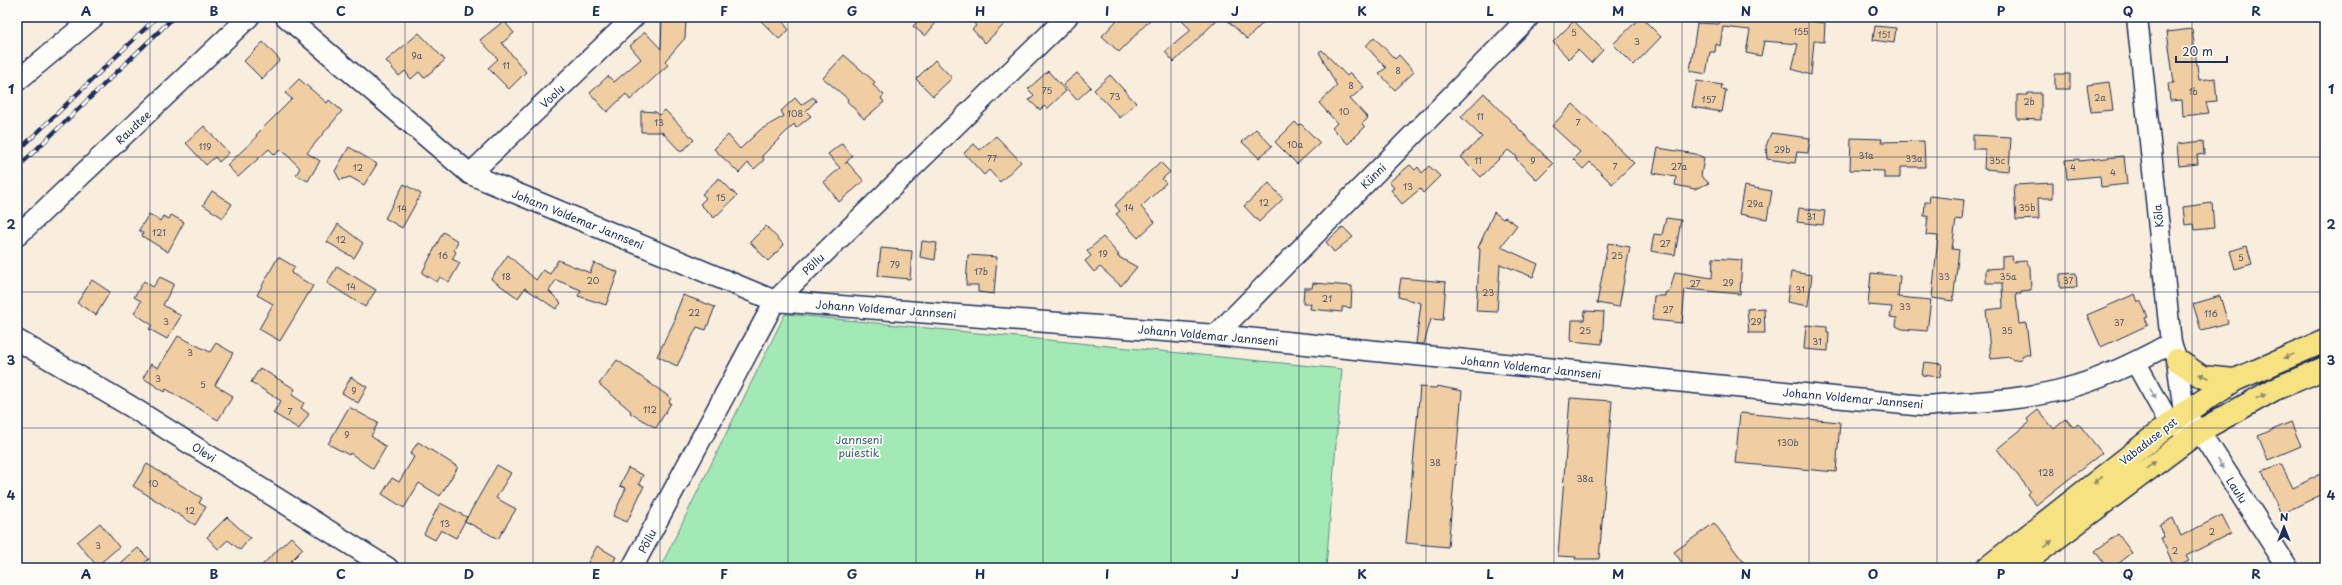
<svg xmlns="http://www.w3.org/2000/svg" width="2342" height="585" font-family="'Playpen Sans',sans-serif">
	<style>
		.green { fill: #a2e9b6; stroke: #5e8c8a }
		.building { fill: #f0cea1; stroke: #1b2f5e }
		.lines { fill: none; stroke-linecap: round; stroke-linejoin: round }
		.minor-casing { stroke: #1b2f5e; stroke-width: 23 }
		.highway-casing { stroke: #1b2f5e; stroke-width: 25 }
		.minor { stroke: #fdfcf7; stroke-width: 20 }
		.highway { stroke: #f7e281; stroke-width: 22 }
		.rail-casing { stroke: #1b2f5e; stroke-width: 4.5 }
		.rail { stroke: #fdfcf7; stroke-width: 3; stroke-dasharray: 9; stroke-linecap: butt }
		.oneway { fill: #898870 }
		.oneway2 { fill: #8c96aa }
		.grid { fill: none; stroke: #1b2f5e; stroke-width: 1; stroke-opacity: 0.55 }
		.labels { text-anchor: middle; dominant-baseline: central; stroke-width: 3.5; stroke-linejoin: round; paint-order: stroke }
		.number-label { font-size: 9px; fill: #50576f }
		.street-label { font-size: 11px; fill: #1b2f5e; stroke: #fdfcf7 }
		.park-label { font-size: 11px; fill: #3d5e74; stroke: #fdfcf7 }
		.neatline { fill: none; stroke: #1b2f5e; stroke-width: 1.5 }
		.grid-label { font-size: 13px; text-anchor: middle; font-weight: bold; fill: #1b2f5e }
	</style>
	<rect width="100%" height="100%" fill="#f9eedd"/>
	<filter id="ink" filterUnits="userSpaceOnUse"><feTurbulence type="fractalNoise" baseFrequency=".025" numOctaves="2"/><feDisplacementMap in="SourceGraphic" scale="8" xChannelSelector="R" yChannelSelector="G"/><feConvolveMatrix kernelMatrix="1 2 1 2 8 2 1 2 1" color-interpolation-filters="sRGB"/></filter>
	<g filter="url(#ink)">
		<path class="green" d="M785,314L1342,369L1326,568H660Z"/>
		<path class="building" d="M757,17H779L789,30L779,39Z
			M922,17H941L925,36L913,26Z
			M970,17H1012L985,43L972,29L976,26Z
			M1120,17H1153L1119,52L1102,36Z
			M1178,17H1220L1174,62L1165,52L1191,30Z
			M1224,17H1269L1247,39Z
			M1641,17L1661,37L1634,65L1613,44Z
			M1719,17H1774L1825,23L1824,42L1814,41L1811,75L1792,69L1798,44L1764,41L1761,56L1746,53L1750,30L1723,27L1720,46L1716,44L1715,52H1710L1706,74L1690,71L1697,23L1719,24Z
			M662,20H686L685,38L665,61L668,65L630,100L626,94L607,112L590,93L608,76L614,82L641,59L630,46L645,32L661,49Z
			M504,21L514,33L502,43L526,72L509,89L488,68L498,59L480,40Z
			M1574,21L1603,50L1591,63L1578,50L1569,59L1553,42Z
			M1875,26L1896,28L1894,43L1873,40Z
			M2192,29L2199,80L2215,78L2217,101L2206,102L2209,113L2183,116L2182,100L2170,101L2168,83H2174L2167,32Z
			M419,33L445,60L424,78L419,72L411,79L405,71L399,76L386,61Z
			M1374,37L1395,59L1399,55L1414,72L1395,90L1379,73L1386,68L1366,46Z
			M263,42L280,60L262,79L244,61Z
			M1322,50L1347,76L1350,73L1364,87L1350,99L1368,118L1362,124L1365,127L1348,144L1332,128L1337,123L1319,103L1337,86L1319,52Z
			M844,55L875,82L873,85L884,95L881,98L884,102L864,119L847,101L848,99L823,78Z
			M935,60L952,78L933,96L916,79Z
			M1048,71L1066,91L1047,109L1044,106L1040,110L1029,100L1034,95L1028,89Z
			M1077,73L1091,87L1077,100L1063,85Z
			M2055,74H2070V89H2055Z
			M1110,75L1136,103L1120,118L1094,90Z
			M299,79L327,103L329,100L342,111L307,153L320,161L308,181L296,175L300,168L281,149L275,155L269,149L238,177L227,165L257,137L256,135L292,99L285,93Z
			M1697,81L1722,85L1721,89L1726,90L1722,112L1692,107Z
			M2109,82L2113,110L2091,112L2087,85Z
			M1484,93L1553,164L1537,180L1516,159L1517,157L1508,150L1481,177L1461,157L1482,137L1461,117Z
			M2028,93H2041V120L2017,119V95H2028Z
			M813,97L816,101L806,111L811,116L796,128L794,124L762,156L764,160L754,169L748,163L739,173L714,149L728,135L740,149L760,130L784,116L781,111L795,98L801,105Z
			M1573,104L1634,163L1612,184L1590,162L1583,169L1573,159L1580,152L1552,126Z
			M665,110L694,140L681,152L662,132H641V111L656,112L659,115Z
			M1295,122L1298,125L1301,124L1320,143L1297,164L1275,142Z
			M204,126L229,153L219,162L215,157L206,165L186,143Z
			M1256,129L1272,146L1259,158L1242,142Z
			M1771,133L1810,138L1808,153L1797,152L1795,163L1767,159L1766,146Z
			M1973,135L2011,137L2009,171L1984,169L1985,149H1973Z
			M996,136L1021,162L1000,182L989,170L984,175L964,153L974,144L980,150Z
			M1851,138L1882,139L1881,142L1924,141L1925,167H1900V178H1884V171L1850,170Z
			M2203,141L2204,154L2197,155L2198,164L2179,166L2177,144Z
			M842,143L852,156L845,164L847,162L864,181L839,202L824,182L840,168L828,154Z
			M349,147L377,164L364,185L350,177L340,180L335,171Z
			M1658,148L1696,154L1704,158L1701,176L1709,183L1695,189L1675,185L1676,177L1653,173Z
			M2124,156L2127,184L2101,187L2100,176L2067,179L2065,160L2079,159V161Z
			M1160,162L1170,172L1162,179L1166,183L1141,207L1155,222L1138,238L1116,214L1120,211L1115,205Z
			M1410,165L1415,170L1418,167L1422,173L1429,166L1440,176L1423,193L1420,189L1402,204L1391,190L1394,188L1389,182Z
			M719,178L737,196L714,218L700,204L706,198L702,194Z
			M1269,183L1283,199L1259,222L1244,206Z
			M2053,183V198H2038L2039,219L2016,220L2014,185Z
			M404,184L421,194L402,228L385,218Z
			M1744,186L1772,191L1767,219L1739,214Z
			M212,191L232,204L223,218L203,205Z
			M1930,196L1964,200L1962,220L1956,219L1952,249L1959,250L1953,301L1932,298L1938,236L1926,235L1928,216H1924L1925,202H1929Z
			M2212,203L2214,228L2195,230L2194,224L2185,225L2183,207Z
			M1799,208L1825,211L1823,225L1797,222Z
			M1494,212L1503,219L1505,217L1517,225L1501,247L1538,264L1533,277L1500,264L1497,312L1476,311L1480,249L1478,248Z
			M149,214L160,221L163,216L169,219L171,215L184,222L168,252L142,236L143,233L139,230Z
			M1666,218L1681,220L1675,255L1651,251L1654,234L1662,235Z
			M338,224L363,243L354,258L327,242Z
			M766,226L784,245L768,261L750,242Z
			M1343,227L1353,237L1334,252L1326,242Z
			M443,232L458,241L454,250L456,252L452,259L460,263L449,282L440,277L437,282L422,273Z
			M1103,237L1119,255L1117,256L1137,267L1121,286L1100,267L1094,272L1085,261L1091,256L1087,251Z
			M922,241L937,243L935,260L920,257Z
			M1608,243L1630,247L1619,307L1597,303Z
			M2247,246L2252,264L2235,269L2230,251Z
			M881,248L912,251L910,279L878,276Z
			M508,255L536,280L543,270L550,274L558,260L590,273L594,263L618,272L606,305L578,296L581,290L556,280L549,291L561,303L556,309L525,288L518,298L491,279Z
			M968,255L997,257L994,294L978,292V285H966Z
			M2012,256L2013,262L2026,261L2030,267L2031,290L2021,291V294H2016L2019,324L2026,323L2030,355H2023L2021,359L2013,360L2010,357L1991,359L1986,310L2003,308L2002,283H1986V269L2002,268V257Z
			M278,257L295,267L291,273L313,286L280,341L259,329L273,304L257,295Z
			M1713,258L1742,260L1740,294L1685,289L1682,323L1652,320L1654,296H1665V293L1670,290L1675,272L1712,278Z
			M337,266L376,290L365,307L327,283Z
			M1791,272L1812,275L1808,306L1787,302Z
			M1871,273L1900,276L1898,297L1931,300L1927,331L1902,329L1896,326L1897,318L1890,317L1892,307L1868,305Z
			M2076,273L2077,287L2060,288V274Z
			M160,277L174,284L163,305L181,316L167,339L149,329L152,325L134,313L141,301L134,297L144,281L153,287Z
			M1401,278L1446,282L1443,320L1431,319L1424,344H1416L1421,303L1398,297Z
			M92,280L110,292L96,315L77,303Z
			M1313,283L1352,286L1351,308L1342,307V312L1310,309L1311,304H1303L1304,288H1312Z
			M2135,294L2138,302L2140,300L2148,317L2145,318L2148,325L2101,347L2087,315Z
			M683,295L715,307L706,330L697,327L677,366L657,356L676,318H674Z
			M2220,296L2228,323L2201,330L2193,304Z
			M1764,308L1765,333H1749L1747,309Z
			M1585,311L1604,312L1602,344L1571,341L1572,320H1584Z
			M1806,325L1827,327V332H1829L1828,351L1804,349Z
			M178,336L210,352L216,343L233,353L215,385L233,396L218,420L166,389L165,392L143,378L151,364L158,368Z
			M617,360L671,398L669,402L671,403L656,428L630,413L631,411L599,384Z
			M1924,362L1942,364L1940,377L1922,375Z
			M260,368L295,389L292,395L304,403L301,408L309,414L299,429L273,413L281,401L251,382Z
			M351,377L367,387L358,403L342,393Z
			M1437,386L1462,391L1448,547L1406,543L1420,387L1436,388Z
			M1570,398L1612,401L1599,559H1575L1576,557L1558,556Z
			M349,407L378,423L371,436L386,447L373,469L350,453L349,455L328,444Z
			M2038,410L2054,429L2066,419L2073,427L2078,423L2102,453L2036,505L2027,494L2030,491L1997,449L2029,423L2027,419Z
			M1740,413L1840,422L1836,472L1735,463Z
			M2291,422L2301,446L2268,460L2258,436Z
			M418,442L458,467L440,496L419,483L404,508L382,494L392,478L399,482L414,457L410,454Z
			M147,464L202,498L199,503L206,507L195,525L133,486Z
			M2281,464L2293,488L2325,472V493L2281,514L2262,471Z
			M497,465L511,473L496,498L516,509L498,539L465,521Z
			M628,468L643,475L639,484L644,486L627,522L613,516L626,488L620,486Z
			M440,503L467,517L456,538L441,530L435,540L424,534Z
			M2222,515L2231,533L2186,556L2189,561L2175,568L2161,538L2164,537L2159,525L2173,518L2181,536Z
			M227,517L250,538L240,550L228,540L218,549L207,537Z
			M100,523L119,547L97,566L77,542Z
			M1714,523L1748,568H1686L1674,552Z
			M2118,534L2132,553L2113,568H2107L2095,551Z
			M291,537L303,549L291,561L298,568H259Z
			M597,546L616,557L610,568H585Z
			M138,548L149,559L139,568H115Z"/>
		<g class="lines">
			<g class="minor-casing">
				<path id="minor" d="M286,17L470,174L775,301L1216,335L1924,406C1970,402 2019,401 2064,389C2101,380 2137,362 2171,343
					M2137,17L2171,343L2177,360L2184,413L2207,442L2288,568
					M17,81L94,17
					M470,174L634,17
					M17,236L249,17
					M1216,335L1529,17
					M17,340L130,406L388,568
					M2136,363L2170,424L2185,428
					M632,568L775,301L1067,17"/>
			</g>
			<g class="highway-casing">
				<path id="highway" d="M2177,360L2202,377L2235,380
					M1987,568L2184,413L2235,380L2325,341
					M2017,568L2198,432L2275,389L2325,368"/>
			</g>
			<use href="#minor" class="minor"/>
			<use href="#highway" class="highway"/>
			<g class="rail-casing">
				<path id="rail" d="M17,152L157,17
					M17,168L174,17"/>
			</g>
			<use href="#rail" class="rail"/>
		</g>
		<defs><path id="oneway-solid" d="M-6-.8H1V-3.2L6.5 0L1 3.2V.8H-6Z"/></defs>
		<g class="oneway">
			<use href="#oneway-solid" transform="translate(2289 356) rotate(158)"/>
			<use href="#oneway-solid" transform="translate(2204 376) rotate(-159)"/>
			<use href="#oneway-solid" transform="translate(2261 396) rotate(-27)"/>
			<use href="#oneway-solid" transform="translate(2151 465) rotate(-37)"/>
			<use href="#oneway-solid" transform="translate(2098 480) rotate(142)"/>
			<use href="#oneway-solid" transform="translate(2048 544) rotate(-37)"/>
		</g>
		<g class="oneway2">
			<use href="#oneway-solid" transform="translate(2153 394) rotate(61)"/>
			<use href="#oneway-solid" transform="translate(2220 464) rotate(57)"/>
		</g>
	</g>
	<path class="grid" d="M150,17V568M277,17V568M405,17V568M533,17V568M660,17V568M788,17V568M916,17V568M1043,17V568M1171,17V568M1299,17V568M1426,17V568M1554,17V568M1682,17V568M1809,17V568M1937,17V568M2065,17V568M2192,17V568M17,157H2325M17,292H2325M17,428H2325"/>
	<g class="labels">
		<g class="number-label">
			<text x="1801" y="31">155</text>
			<text x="1574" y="32">5</text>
			<text x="1884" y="34">151</text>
			<text x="1637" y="41">3</text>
			<text x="417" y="55">9a</text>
			<text x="506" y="65">11</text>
			<text x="1398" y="70">8</text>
			<text x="1351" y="85">8</text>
			<text x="1047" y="90">75</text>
			<text x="2193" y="91">1b</text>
			<text x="1115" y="96">73</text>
			<text x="2100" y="97">2a</text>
			<text x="1709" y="99">157</text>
			<text x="2029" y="101">2b</text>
			<text x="1344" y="111">10</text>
			<text x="795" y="113">108</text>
			<text x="1480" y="116">11</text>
			<text x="659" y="122">13</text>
			<text x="1578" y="122">7</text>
			<text x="1295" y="144">10a</text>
			<text x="205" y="146">119</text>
			<text x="1782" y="149">29b</text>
			<text x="1866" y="155">31a</text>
			<text x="992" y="158">77</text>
			<text x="1914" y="158">33a</text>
			<text x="1478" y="160">11</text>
			<text x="1533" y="160">9</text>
			<text x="1997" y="160">35c</text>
			<text x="1615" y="166">7</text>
			<text x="1679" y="166">27a</text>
			<text x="358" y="167">12</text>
			<text x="2073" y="167">4</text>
			<text x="2113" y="172">4</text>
			<text x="1408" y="186">13</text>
			<text x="721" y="197">15</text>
			<text x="1264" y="202">12</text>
			<text x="1755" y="203">29a</text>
			<text x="1129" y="207">14</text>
			<text x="2027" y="207">35b</text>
			<text x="402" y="208">14</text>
			<text x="1811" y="216">31</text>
			<text x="159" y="232">121</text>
			<text x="341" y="239">12</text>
			<text x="1665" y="243">27</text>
			<text x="1103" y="253">19</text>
			<text x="443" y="255">16</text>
			<text x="1617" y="255">25</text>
			<text x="2241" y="257">5</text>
			<text x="895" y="264">79</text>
			<text x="981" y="271">17b</text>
			<text x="506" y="276">18</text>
			<text x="1944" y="276">33</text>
			<text x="2008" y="276">35a</text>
			<text x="593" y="280">20</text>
			<text x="2068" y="280">37</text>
			<text x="1728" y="282">29</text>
			<text x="1695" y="283">27</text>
			<text x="351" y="286">14</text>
			<text x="1800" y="289">31</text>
			<text x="1488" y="292">23</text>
			<text x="1327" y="298">21</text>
			<text x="1905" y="306">33</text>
			<text x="1668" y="309">27</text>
			<text x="694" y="312">22</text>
			<text x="2211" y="313">116</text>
			<text x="166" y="321">3</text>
			<text x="1756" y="321">29</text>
			<text x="2119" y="322">37</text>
			<text x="1585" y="330">25</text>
			<text x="2007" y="330">35</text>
			<text x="1817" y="341">31</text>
			<text x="190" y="352">3</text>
			<text x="158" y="378">3</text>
			<text x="203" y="384">5</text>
			<text x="354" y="390">9</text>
			<text x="650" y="409">112</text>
			<text x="290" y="411">7</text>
			<text x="347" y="434">9</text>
			<text x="1788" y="442">130b</text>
			<text x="1435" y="462">38</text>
			<text x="2046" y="472">128</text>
			<text x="1585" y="478">38a</text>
			<text x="153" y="483">10</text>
			<text x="190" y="510">12</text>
			<text x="445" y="523">13</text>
			<text x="2212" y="531">2</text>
			<text x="98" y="545">3</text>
			<text x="2175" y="550">2</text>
		</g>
		<g class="street-label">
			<text transform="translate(552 96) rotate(-44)">Voolu</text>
			<text transform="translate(133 127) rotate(-43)">Raudtee</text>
			<text transform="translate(1373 176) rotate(-45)">Künni</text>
			<text transform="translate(2158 216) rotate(-96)">Kõla</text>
			<text transform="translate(578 219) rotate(22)">Johann Voldemar Jannseni</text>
			<text transform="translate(813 264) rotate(-44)">Põllu</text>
			<text transform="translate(886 309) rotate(4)">Johann Voldemar Jannseni</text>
			<text transform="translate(1208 335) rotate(5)">Johann Voldemar Jannseni</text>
			<text transform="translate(1531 367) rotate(6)">Johann Voldemar Jannseni</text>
			<text transform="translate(1853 398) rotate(5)">Johann Voldemar Jannseni</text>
			<text transform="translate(2148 441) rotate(-38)">Vabaduse pst</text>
			<text transform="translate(204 452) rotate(32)">Olevi</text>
			<text transform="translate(2237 490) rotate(57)">Laulu</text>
			<text transform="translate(647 541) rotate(-62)">Põllu</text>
		</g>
		<g class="park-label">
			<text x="859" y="439">Jannseni<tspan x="859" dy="13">puiestik</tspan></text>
		</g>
	</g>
	<rect width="2342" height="585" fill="none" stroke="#fdfcf7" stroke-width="44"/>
	<g transform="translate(2284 527)" stroke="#fdfcf7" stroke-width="3" paint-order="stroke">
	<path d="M0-3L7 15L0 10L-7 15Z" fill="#1b2f5e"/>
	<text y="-6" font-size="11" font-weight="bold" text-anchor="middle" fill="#1b2f5e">N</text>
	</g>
	<path d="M2176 56v6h51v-6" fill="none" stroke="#1b2f5e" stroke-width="2"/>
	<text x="2182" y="56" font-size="12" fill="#1b2f5e" stroke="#fdfcf7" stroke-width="3" paint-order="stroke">20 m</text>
	<rect x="22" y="22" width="2298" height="541" class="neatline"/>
	<g class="grid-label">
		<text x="86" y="16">A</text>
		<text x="214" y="16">B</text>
		<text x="341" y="16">C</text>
		<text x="469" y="16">D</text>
		<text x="596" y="16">E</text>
		<text x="724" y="16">F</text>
		<text x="852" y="16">G</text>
		<text x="980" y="16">H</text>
		<text x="1107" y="16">I</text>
		<text x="1235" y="16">J</text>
		<text x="1362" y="16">K</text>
		<text x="1490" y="16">L</text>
		<text x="1618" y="16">M</text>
		<text x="1746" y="16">N</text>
		<text x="1873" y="16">O</text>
		<text x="2001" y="16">P</text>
		<text x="2128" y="16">Q</text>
		<text x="2256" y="16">R</text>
		<text x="11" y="94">1</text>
		<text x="2331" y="94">1</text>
		<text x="11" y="229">2</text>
		<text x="2331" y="229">2</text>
		<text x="11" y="365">3</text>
		<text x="2331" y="365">3</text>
		<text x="11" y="500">4</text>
		<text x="2331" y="500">4</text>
		<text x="86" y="579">A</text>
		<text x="214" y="579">B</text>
		<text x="341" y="579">C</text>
		<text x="469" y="579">D</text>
		<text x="596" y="579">E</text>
		<text x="724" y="579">F</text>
		<text x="852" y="579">G</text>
		<text x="980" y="579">H</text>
		<text x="1107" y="579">I</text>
		<text x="1235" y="579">J</text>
		<text x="1362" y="579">K</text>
		<text x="1490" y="579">L</text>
		<text x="1618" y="579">M</text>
		<text x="1746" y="579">N</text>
		<text x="1873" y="579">O</text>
		<text x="2001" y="579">P</text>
		<text x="2128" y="579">Q</text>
		<text x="2256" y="579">R</text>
	</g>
</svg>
